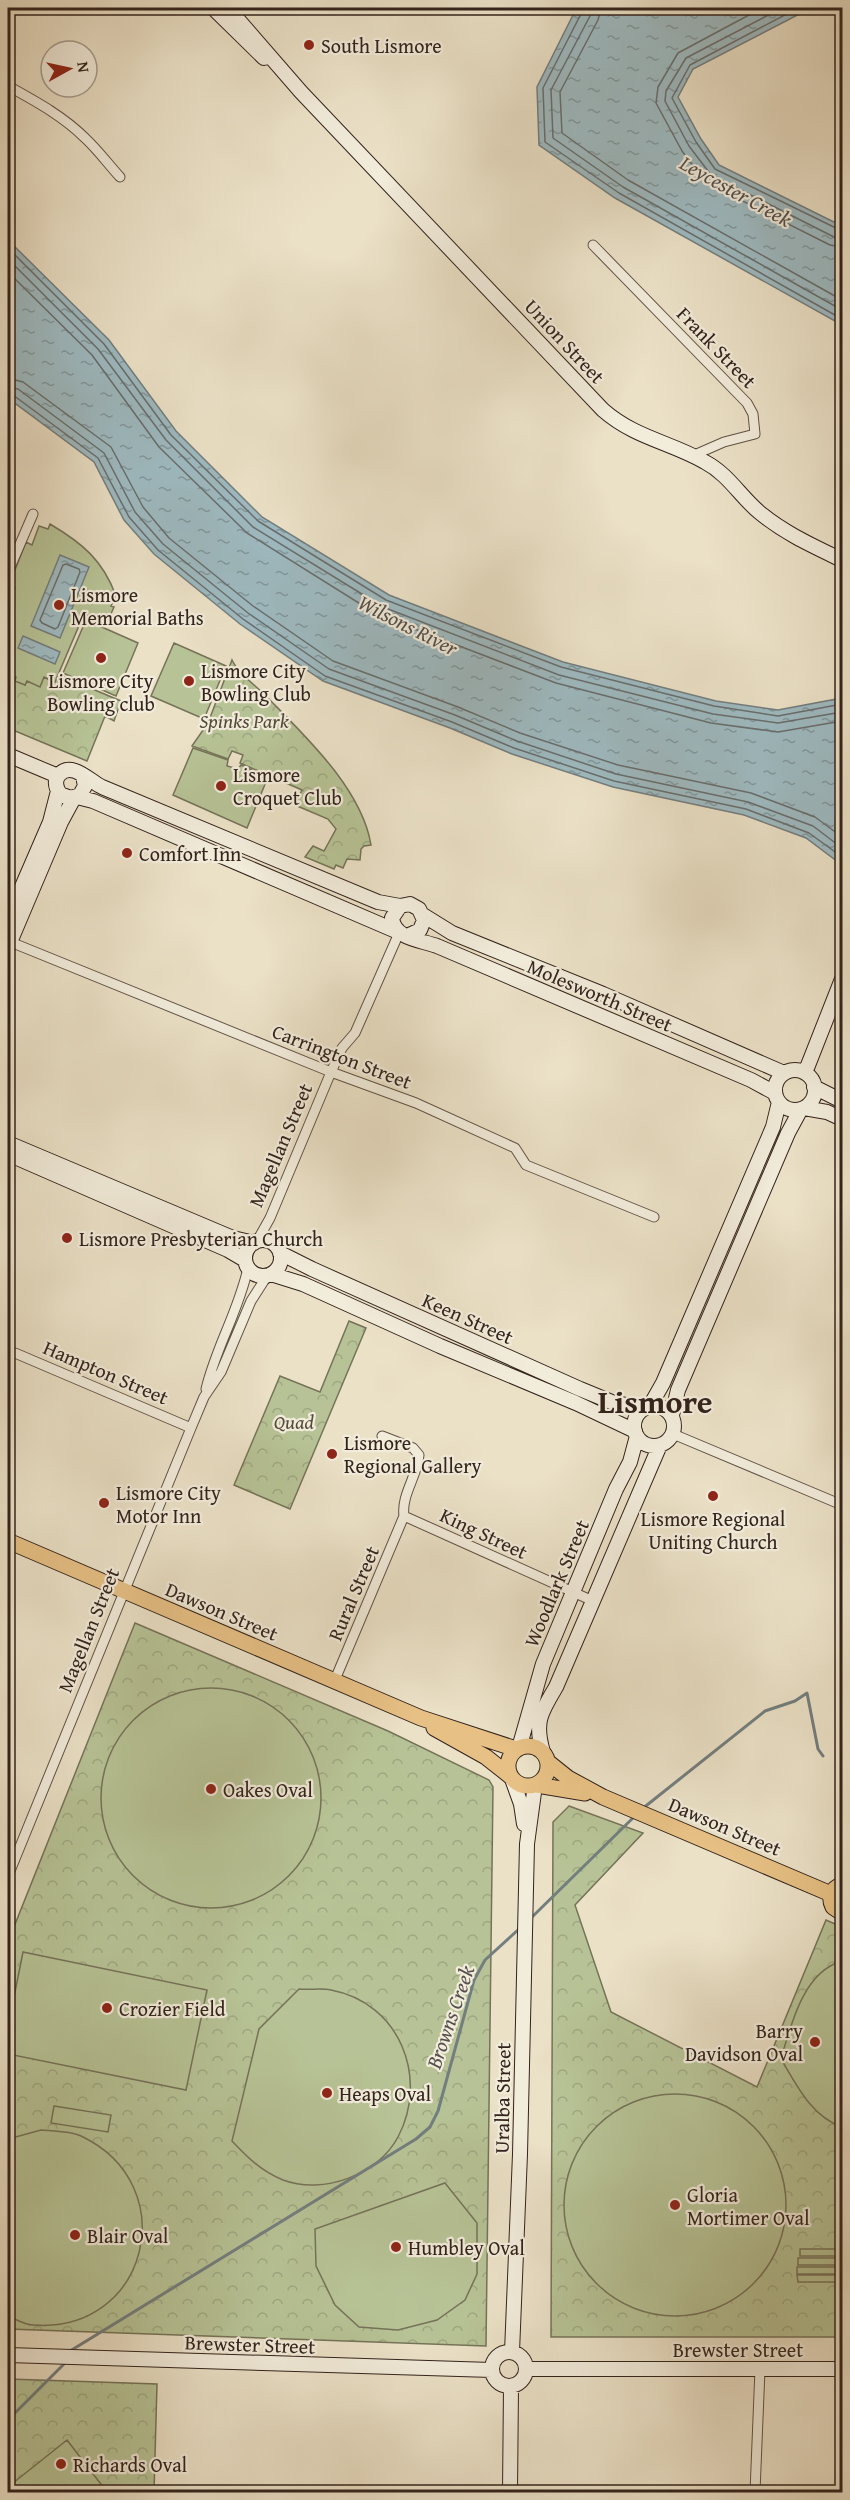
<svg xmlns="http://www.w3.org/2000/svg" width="850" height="2500" font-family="'Gentium Book Plus',serif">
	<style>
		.park { fill: url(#park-crowns); stroke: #757359; stroke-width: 1.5 }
		.pitch { fill: #b7c396; stroke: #757359; stroke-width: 1.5 }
		.water { fill: url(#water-ripples); stroke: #737e7f; stroke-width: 1.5 }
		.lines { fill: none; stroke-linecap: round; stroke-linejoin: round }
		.shore { stroke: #686e6e; stroke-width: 1.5 }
		.stream { stroke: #737e7f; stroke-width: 3 }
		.street-casing { stroke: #615247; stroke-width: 11 }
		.secondary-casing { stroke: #33231c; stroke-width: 16 }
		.primary-casing { stroke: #33231c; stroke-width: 17 }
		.street { stroke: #f2ecdb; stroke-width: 9 }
		.secondary { stroke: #f2ecdb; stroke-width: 14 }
		.primary { stroke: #e6c084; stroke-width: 15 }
		.poi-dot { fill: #8f2418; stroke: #f2ecdb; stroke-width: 2 }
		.labels { text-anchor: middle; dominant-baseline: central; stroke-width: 4.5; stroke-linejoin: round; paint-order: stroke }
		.poi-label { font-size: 20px; fill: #33231c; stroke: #f2ecdb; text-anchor: start }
		.street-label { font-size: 20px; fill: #33231c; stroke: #f2ecdb }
		.park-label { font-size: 20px; font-style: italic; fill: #544b3a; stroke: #f2ecdb }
		.water-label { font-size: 21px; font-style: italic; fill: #53504e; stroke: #f2ecdb }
		.town-label { font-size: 32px; font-weight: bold; fill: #33231c; stroke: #f2ecdb }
	</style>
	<defs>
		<pattern id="park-crowns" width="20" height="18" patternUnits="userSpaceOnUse" patternTransform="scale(1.5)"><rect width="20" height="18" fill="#b7c396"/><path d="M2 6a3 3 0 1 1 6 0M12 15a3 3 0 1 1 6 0" fill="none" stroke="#9ea781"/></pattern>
		<pattern id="water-ripples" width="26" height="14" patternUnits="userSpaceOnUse" patternTransform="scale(1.5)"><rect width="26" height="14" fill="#9ebac1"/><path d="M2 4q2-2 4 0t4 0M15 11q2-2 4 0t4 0" fill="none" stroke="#81979c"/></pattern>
	</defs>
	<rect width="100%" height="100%" fill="#ebe1c7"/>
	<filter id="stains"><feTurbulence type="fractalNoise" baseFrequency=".00333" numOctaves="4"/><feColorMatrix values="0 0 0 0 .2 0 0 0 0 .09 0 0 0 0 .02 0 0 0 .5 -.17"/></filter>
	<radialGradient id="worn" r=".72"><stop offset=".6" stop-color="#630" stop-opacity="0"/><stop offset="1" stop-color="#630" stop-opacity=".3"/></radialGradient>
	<path class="park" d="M232,660C238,673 255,685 266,696C305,736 362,789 371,845L364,846L361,849L360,860L347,859L343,868L336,865L334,869L305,857L313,846L324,851L336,829L328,819L295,805L302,790L240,763L243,755L232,751L228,759L192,746L208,723Z
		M8,666L11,668L25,685L27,681L44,677L54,682L59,675L121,701L114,721L105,716L87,761L8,728Z
		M349,1321L366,1328L290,1509L234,1485L280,1376L320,1392Z
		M135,1623L388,1731L489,1780L493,1787L486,2346L8,2329V1942Z
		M569,1806L643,1833L575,1905L611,2012L757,2087L826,1920L842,1927V2337H551L553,1822Z
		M8,2379L157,2384L154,2492H8Z"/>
	<path class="pitch" d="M50,524C82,543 103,560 116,596L111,606L114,607L107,623L87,615L84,621H81L55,682L44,677L40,687L27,681L25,685L15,681L16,677L9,675L11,668L8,666V605L15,588L9,585L26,542L32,545L39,526L48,529Z
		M86,620L138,643L116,696L63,673Z
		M174,643L226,666L204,719L151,696Z
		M193,748L228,760L227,766L238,769L241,765L268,777L247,828L173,795Z
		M101 1798a110 110 0 1 1 220 0a110 110 0 1 1-220 0Z
		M23,1952L207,1990L186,2090L8,2054V2027Z
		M842,1961V2127C812,2117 797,2086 781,2059C791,2025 803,1972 842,1961Z
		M299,1989C310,1990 321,1988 331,1990C400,2003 429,2078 398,2137C378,2175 323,2195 283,2180C261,2171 247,2157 232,2141L259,2029Z
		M564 2205a111 111 0 1 1 222 0a111 111 0 1 1-222 0Z
		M54,2106L111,2115L108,2132L51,2123Z
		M41,2130C53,2131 70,2131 81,2136C185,2185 148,2334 33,2325C25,2325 15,2319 8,2316V2139Z
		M445,2183L477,2223V2274L465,2300L437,2320L398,2330L359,2327L335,2305L316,2266L315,2229Z
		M800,2249H842V2256H800Z
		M798,2258H841V2265H798Z
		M797,2267H840V2274H797Z
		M797,2275H840V2282H798Z
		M67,2440L107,2492H8V2487Z"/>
	<path class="water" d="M581,8H811L693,69L678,97L701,139L719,165L842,226V325L615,198L539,145L537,87L574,13Z
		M8,240L109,340L176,431L262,517L389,595L563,662L716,701L778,710L842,698V865L806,838L744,815L613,787L512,754L450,728L323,681L240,624L154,554L124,520L94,462L8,398Z
		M60,555L89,567L60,638L31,626Z
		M23,636L60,652L55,664L18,648Z"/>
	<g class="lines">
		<path class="shore" d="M584,8L543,88L545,142L619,193L842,319
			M592,8L590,16L551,90L553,138L623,187L842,310
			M601,8L598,20L560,92L562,133L628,180L842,300
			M762,8L678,53L658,87L656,103L682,151L705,182L830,245L842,247
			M782,8L686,58L666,91L665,101L689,146L711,175L834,237L842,238
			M798,8L690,65L672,98L696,142L715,169L842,231
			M8,248L104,344L171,435L258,521L386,600L561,667L714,706L778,716L842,704
			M8,259L98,349L166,440L253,527L383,607L559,675L713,714L778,723L842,712
			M8,272L92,355L159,447L247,533L378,615L556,683L711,723L778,732L842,721
			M8,378L23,382L111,447L143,507L169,538L253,606L333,661L458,707L520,733L618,765L751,793L815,817L842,837
			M8,387L18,389L104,453L135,512L163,544L248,613L329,669L455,715L517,741L616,774L748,802L813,826L842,848
			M8,394L13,395L98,458L129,517L158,550L243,619L325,676L452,722L514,748L614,781L746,809L809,833L842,857
			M66,564L79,569L80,572L58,627L55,629L42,623L40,620L63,565Z"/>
		<path class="stream" d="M642,1809L765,1711L795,1701L807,1693L818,1749L823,1756
			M531,1918L635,1816
			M70,2351L416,2139L430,2127L438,2111L474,1980L485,1960L519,1929
			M8,2420L66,2362"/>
		<g class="street-casing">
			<path id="street" d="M8,86C35,101 63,116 85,138C98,150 108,164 120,177
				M593,245L747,403L753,414L755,434L724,442L692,456
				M8,572L33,514
				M8,941L331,1072L416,1103L515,1148L526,1165L654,1217
				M257,1241L270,1218L331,1072L342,1048L355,1033L399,933
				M8,1353H15L191,1428
				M206,1389C216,1347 239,1310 248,1268
				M673,1434L842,1505
				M382,1436L413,1448L419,1455C417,1477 401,1495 404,1516L593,1601
				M334,1682L404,1516
				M8,1876L191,1428L204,1397L221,1372L251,1301L267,1276
				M755,2492L760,2369"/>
		</g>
		<g class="secondary-casing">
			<path id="secondary" d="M213,8L264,58
				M228,8L301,92L603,410C635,438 670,442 705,462C728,474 740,496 759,512C784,533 813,546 842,560
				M8,755L58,776
				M83,776L85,786L80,795L71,798L60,794C56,788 54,781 59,775C71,760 91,782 102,787L378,902L400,906
				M77,797L93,801L396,931
				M423,915L452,933L603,994L784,1073
				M8,919L50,822L58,791
				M407,936L420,930L424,920L419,909L410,904L400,906L392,918C394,939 421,940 437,946L751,1080L775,1093
				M8,947L61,822L74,798
				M775 1090a20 20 0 1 1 40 0a20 20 0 1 1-40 0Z
				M805,1073L842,979
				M814,1087L842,1101
				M804,1108L827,1112L842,1119
				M8,1143L233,1238L254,1243
				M8,1154L228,1250L245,1260
				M245 1258a18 18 0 1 1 36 0a18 18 0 1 1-36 0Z
				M280,1253L312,1269L580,1389L614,1403L643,1408
				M271,1274L303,1284L440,1346L576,1403L635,1431
				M634 1426a20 20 0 1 1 40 0a20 20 0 1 1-40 0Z
				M650,1406L663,1383L773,1127L779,1102
				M672,1415L678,1390L788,1133L801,1109
				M519,1748L543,1664L616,1489L630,1462L637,1436
				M543,1752C534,1722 541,1712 556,1687L660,1445
				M512,1779L521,1804L524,1824
				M492 2369a17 17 0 1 1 34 0a17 17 0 1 1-34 0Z
				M512,2352L520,2154L527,1844L535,1785
				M8,2355L492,2370
				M526,2369H842
				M510,2492L511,2387"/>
		</g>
		<g class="primary-casing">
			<path id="primary" d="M8,1541L421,1718L516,1749
				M434,1728L486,1757L510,1776
				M508 1766a20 20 0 1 1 40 0a20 20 0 1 1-40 0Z
				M548,1762L568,1778L603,1797L831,1894
				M537,1785L585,1793
				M842,1885C832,1888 828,1897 833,1907L842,1913"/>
		</g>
		<use href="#street" class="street"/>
		<use href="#secondary" class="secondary"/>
		<use href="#primary" class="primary"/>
	</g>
	<g class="poi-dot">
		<circle cx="309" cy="45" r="6"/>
		<circle cx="59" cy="605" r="6"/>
		<circle cx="101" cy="658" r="6"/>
		<circle cx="189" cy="681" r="6"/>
		<circle cx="221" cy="786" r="6"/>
		<circle cx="127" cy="853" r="6"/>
		<circle cx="67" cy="1238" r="6"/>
		<circle cx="332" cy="1454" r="6"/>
		<circle cx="713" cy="1496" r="6"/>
		<circle cx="104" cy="1503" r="6"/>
		<circle cx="211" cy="1789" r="6"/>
		<circle cx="107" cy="2008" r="6"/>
		<circle cx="815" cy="2042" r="6"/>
		<circle cx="327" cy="2093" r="6"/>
		<circle cx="675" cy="2205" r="6"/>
		<circle cx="75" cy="2235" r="6"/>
		<circle cx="396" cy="2247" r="6"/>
		<circle cx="61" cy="2464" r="6"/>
	</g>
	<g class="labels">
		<g class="poi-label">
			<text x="321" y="45">South Lismore</text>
			<text x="71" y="594">Lismore<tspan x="71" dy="23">Memorial Baths</tspan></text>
			<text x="201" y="670">Lismore City<tspan x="201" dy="23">Bowling Club</tspan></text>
			<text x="101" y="680" text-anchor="middle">Lismore City<tspan x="101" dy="23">Bowling club</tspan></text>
			<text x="233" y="774">Lismore<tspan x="233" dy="23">Croquet Club</tspan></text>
			<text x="139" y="853">Comfort Inn</text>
			<text x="79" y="1238">Lismore Presbyterian Church</text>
			<text x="344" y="1442">Lismore<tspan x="344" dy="23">Regional Gallery</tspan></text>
			<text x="116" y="1492">Lismore City<tspan x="116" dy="23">Motor Inn</tspan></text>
			<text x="713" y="1518" text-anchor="middle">Lismore Regional<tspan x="713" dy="23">Uniting Church</tspan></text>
			<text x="223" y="1789">Oakes Oval</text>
			<text x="119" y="2008">Crozier Field</text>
			<text x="803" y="2030" text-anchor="end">Barry<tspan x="803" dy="23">Davidson Oval</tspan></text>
			<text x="339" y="2093">Heaps Oval</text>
			<text x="687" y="2194">Gloria<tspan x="687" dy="23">Mortimer Oval</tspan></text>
			<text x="87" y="2235">Blair Oval</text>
			<text x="408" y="2247">Humbley Oval</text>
			<text x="73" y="2464">Richards Oval</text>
		</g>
		<g class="street-label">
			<text transform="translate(565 341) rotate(47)">Union Street</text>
			<text transform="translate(717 347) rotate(46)">Frank Street</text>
			<text transform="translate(600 995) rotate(23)">Molesworth Street</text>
			<text transform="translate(342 1056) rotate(21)">Carrington Street</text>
			<text transform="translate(280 1145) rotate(-67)">Magellan Street</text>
			<text transform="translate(468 1318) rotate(24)">Keen Street</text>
			<text transform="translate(106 1372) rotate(23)">Hampton Street</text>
			<text transform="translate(484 1533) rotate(25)">King Street</text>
			<text transform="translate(556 1583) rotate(-67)">Woodlark Street</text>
			<text transform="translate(353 1593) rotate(-67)">Rural Street</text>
			<text transform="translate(222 1611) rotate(23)">Dawson Street</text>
			<text transform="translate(88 1630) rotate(-68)">Magellan Street</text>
			<text transform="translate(725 1826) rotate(23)">Dawson Street</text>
			<text transform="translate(502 2098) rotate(-89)">Uralba Street</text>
			<text transform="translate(250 2344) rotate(2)">Brewster Street</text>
			<text x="738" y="2349">Brewster Street</text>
		</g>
		<g class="park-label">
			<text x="244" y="720">Spinks Park</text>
			<text x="294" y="1421">Quad</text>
		</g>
		<g class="water-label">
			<text transform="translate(736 191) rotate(29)">Leycester Creek</text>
			<text transform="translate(408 625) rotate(27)">Wilsons River</text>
			<text transform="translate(450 2017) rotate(-71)">Browns Creek</text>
		</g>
		<g class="town-label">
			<text x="655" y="1401">Lismore</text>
		</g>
	</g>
	<rect width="850" height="2500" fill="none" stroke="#ebe1c7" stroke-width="30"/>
	<rect x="9" y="9" width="832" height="2482" fill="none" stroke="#33231c" stroke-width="3"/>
	<rect x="15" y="15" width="820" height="2470" fill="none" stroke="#33231c" stroke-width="1.5"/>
	<g transform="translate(69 69) rotate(82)"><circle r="28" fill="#f2ecdb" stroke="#a69c8f" stroke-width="1.5"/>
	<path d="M0-4.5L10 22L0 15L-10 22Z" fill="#8f2418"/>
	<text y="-9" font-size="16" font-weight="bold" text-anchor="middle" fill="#33231c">N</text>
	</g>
	<rect width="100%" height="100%" filter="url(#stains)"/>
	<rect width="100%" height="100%" fill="url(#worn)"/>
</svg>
